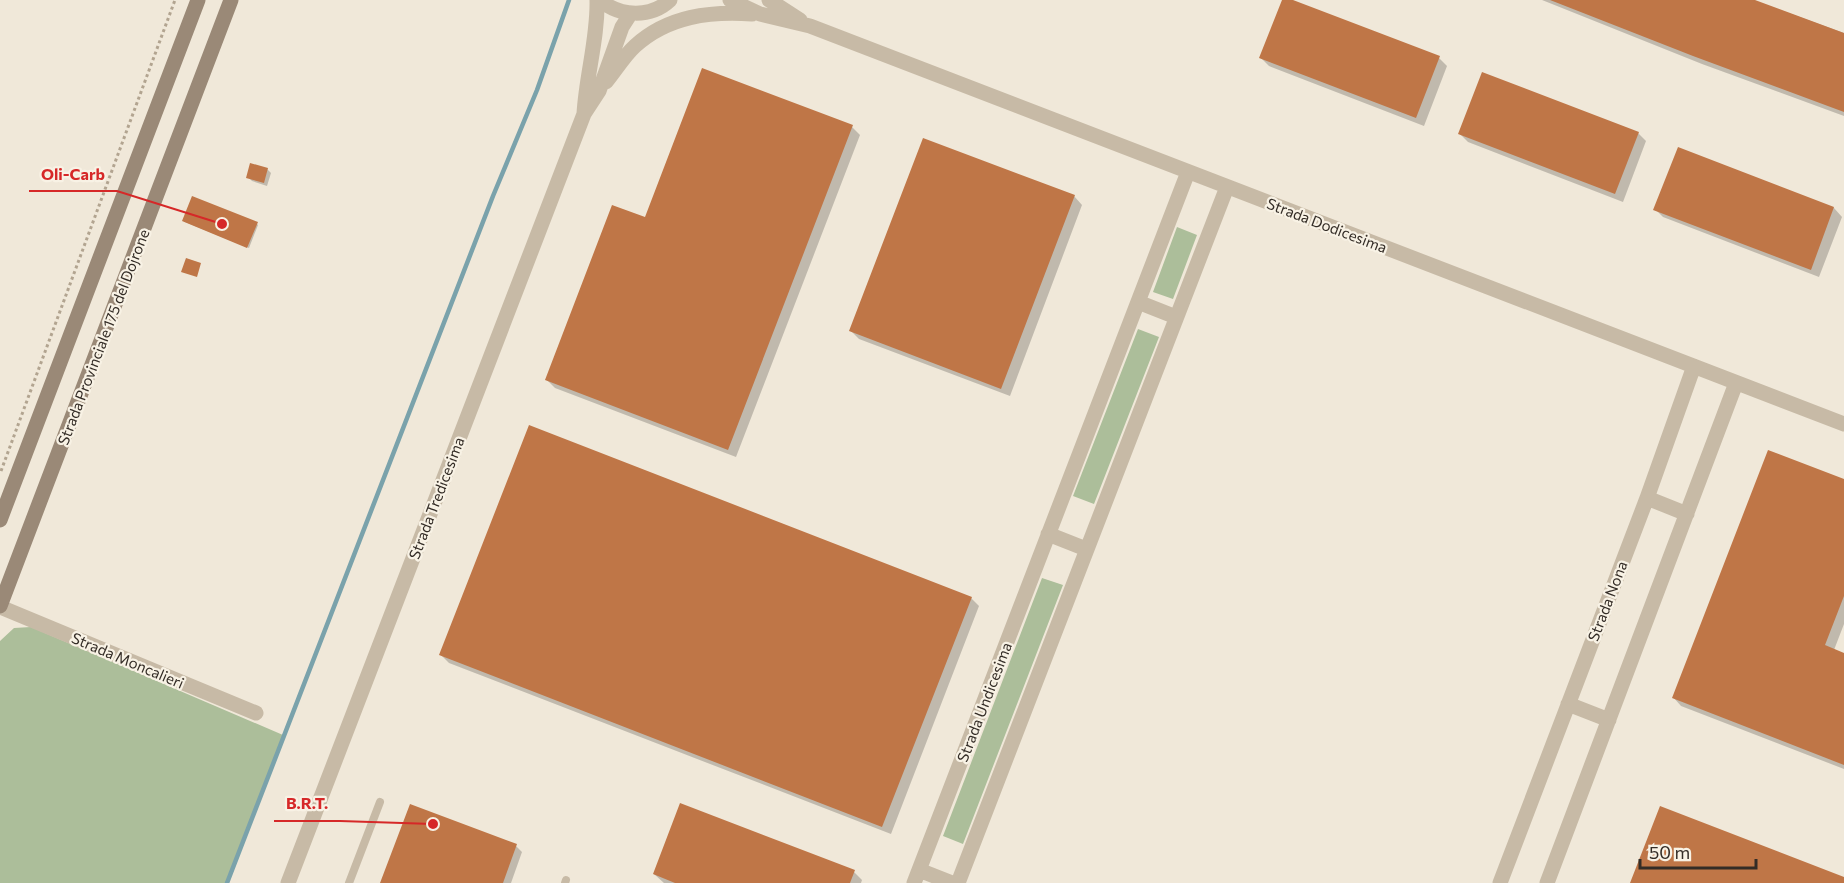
<svg xmlns="http://www.w3.org/2000/svg" width="1844" height="883" font-family="Commissioner,sans-serif">
	<style>
		.green { fill: #acbe9a }
		.shadow { fill: #0003 }
		.lines { fill: none; stroke-linecap: round; stroke-linejoin: round }
		.stream { stroke: #7aa2ab; stroke-width: 4.5 }
		.building { fill: #bf7647 }
		.path { stroke: #b2a490; stroke-width: 3; stroke-dasharray: 3 3; stroke-linecap: butt }
		.lane { stroke: #c7baa6; stroke-width: 8 }
		.street { stroke: #c7baa6; stroke-width: 15 }
		.secondary { stroke: #9a8977; stroke-width: 15 }
		.labels { text-anchor: middle; dominant-baseline: central; stroke-width: 4.5; stroke-linejoin: round; paint-order: stroke }
		.street-label { font-size: 15px; fill: #332c26; stroke: #f8f2e5 }
		.leader { fill: none; stroke: #d62828; stroke-width: 2 }
		.callout-dot { fill: #d62828; stroke: #f8f2e5; stroke-width: 2 }
		.callout-label { font-size: 16px; text-anchor: middle; font-weight: bold; fill: #d62828; stroke: #f8f2e5; stroke-width: 4.5; stroke-linejoin: round; paint-order: stroke }
	</style>
	<rect width="100%" height="100%" fill="#f0e8d9"/>
	<path class="green" d="M1177,227L1197,235L1173,299L1153,292Z
		M1138,329L1159,337L1094,504L1073,496Z
		M1042,578L1063,585L963,844L943,836Z
		M31,627L283,735L227,883H0V641L14,628Z"/>
	<path class="shadow" d="M1283,0H1289L1439,58L1447,66L1424,126L1269,66L1261,58Z
		M1542,0H1752L1844,33V116L1702,64Z
		M852,127L860,135L736,457L555,388L547,380L646,219Z
		M1638,133L1646,141L1623,202L1468,142L1460,134Z
		M1678,149L1834,208L1842,217L1819,277L1663,217L1655,209Z
		M267,169L271,173L267,186L252,181L248,177Z
		M1074,196L1082,205L1010,396L859,339L851,331Z
		M185,222L257,224L258,225L249,248Z
		M1844,481V624L1834,650L1844,654V769L1681,706L1673,697Z
		M971,598L979,606L891,834L449,663L441,655Z
		M516,846L522,852L511,883H381Z
		M854,872L862,880L861,883H664L654,874Z"/>
	<g class="lines">
		<path class="stream" d="M227,883L493,196L537,90L569,0"/>
	</g>
	<path class="building" d="M1282,0H1293L1440,56L1416,118L1259,58Z
		M1550,0H1755L1844,33V112L1693,56Z
		M702,68L853,125L728,450L545,380L612,205L645,217Z
		M1482,72L1639,132L1615,194L1458,134Z
		M923,138L1075,195L1001,389L849,331Z
		M1678,147L1834,207L1811,270L1653,210Z
		M250,163L268,168L264,183L246,178Z
		M192,196L258,222L247,248L182,221Z
		M186,258L201,263L197,277L181,272Z
		M529,425L972,597L882,827L439,655Z
		M1768,450L1844,479V596L1825,645L1844,653V765L1672,698Z
		M680,803L855,870L850,883H675L653,874Z
		M410,804L517,844L503,883H380Z
		M1660,806L1844,877V883H1630Z"/>
	<g class="lines">
		<path class="path" d="M1,471L175,0"/>
		<path class="lane" d="M349,883L380,802
			M565,883L566,880"/>
		<path class="street" d="M600,0C620,17 651,18 670,0
			M730,0L760,14L810,26L1844,424
			M769,0L800,20
			M606,82C616,70 624,56 635,46C668,16 710,11 752,14
			M584,114C586,76 598,38 597,0
			M1138,302L1176,317
			M1647,498L1687,514
			M1048,534L1086,549
			M0,607L256,713
			M1568,704L1609,720
			M919,870L952,883
			M288,883L584,114L599,91L622,27L631,13
			M914,883L1188,172
			M958,883L1227,187
			M1500,883L1647,498L1694,366
			M1547,883L1736,383"/>
		<path class="secondary" d="M0,520L198,0
			M0,606L231,0"/>
	</g>
	<g class="labels">
		<g class="street-label">
			<text transform="translate(1327 225) rotate(21)">Strada Dodicesima</text>
			<text transform="translate(103 337) rotate(-69)">Strada Provinciale 175 del Dojrone</text>
			<text transform="translate(436 498) rotate(-69)">Strada Tredicesima</text>
			<text transform="translate(1607 601) rotate(-69)">Strada Nona</text>
			<text transform="translate(128 660) rotate(23)">Strada Moncalieri</text>
			<text transform="translate(984 702) rotate(-69)">Strada Undicesima</text>
		</g>
	</g>
	<path class="leader" d="M222 224L117 191H29M433 824L340 821H274"/>
	<g class="callout-dot">
		<circle cx="222" cy="224" r="6"/>
		<circle cx="433" cy="824" r="6"/>
	</g>
	<g class="callout-label">
		<text x="73" y="180">Oli-Carb</text>
		<text x="307" y="809">B.R.T.</text>
	</g>
	<path d="M1640 859v9h116v-9" fill="none" stroke="#332c26" stroke-width="3"/>
	<text x="1649" y="859" font-size="18" fill="#332c26" stroke="#f8f2e5" stroke-width="4.5" paint-order="stroke">50 m</text>
</svg>
